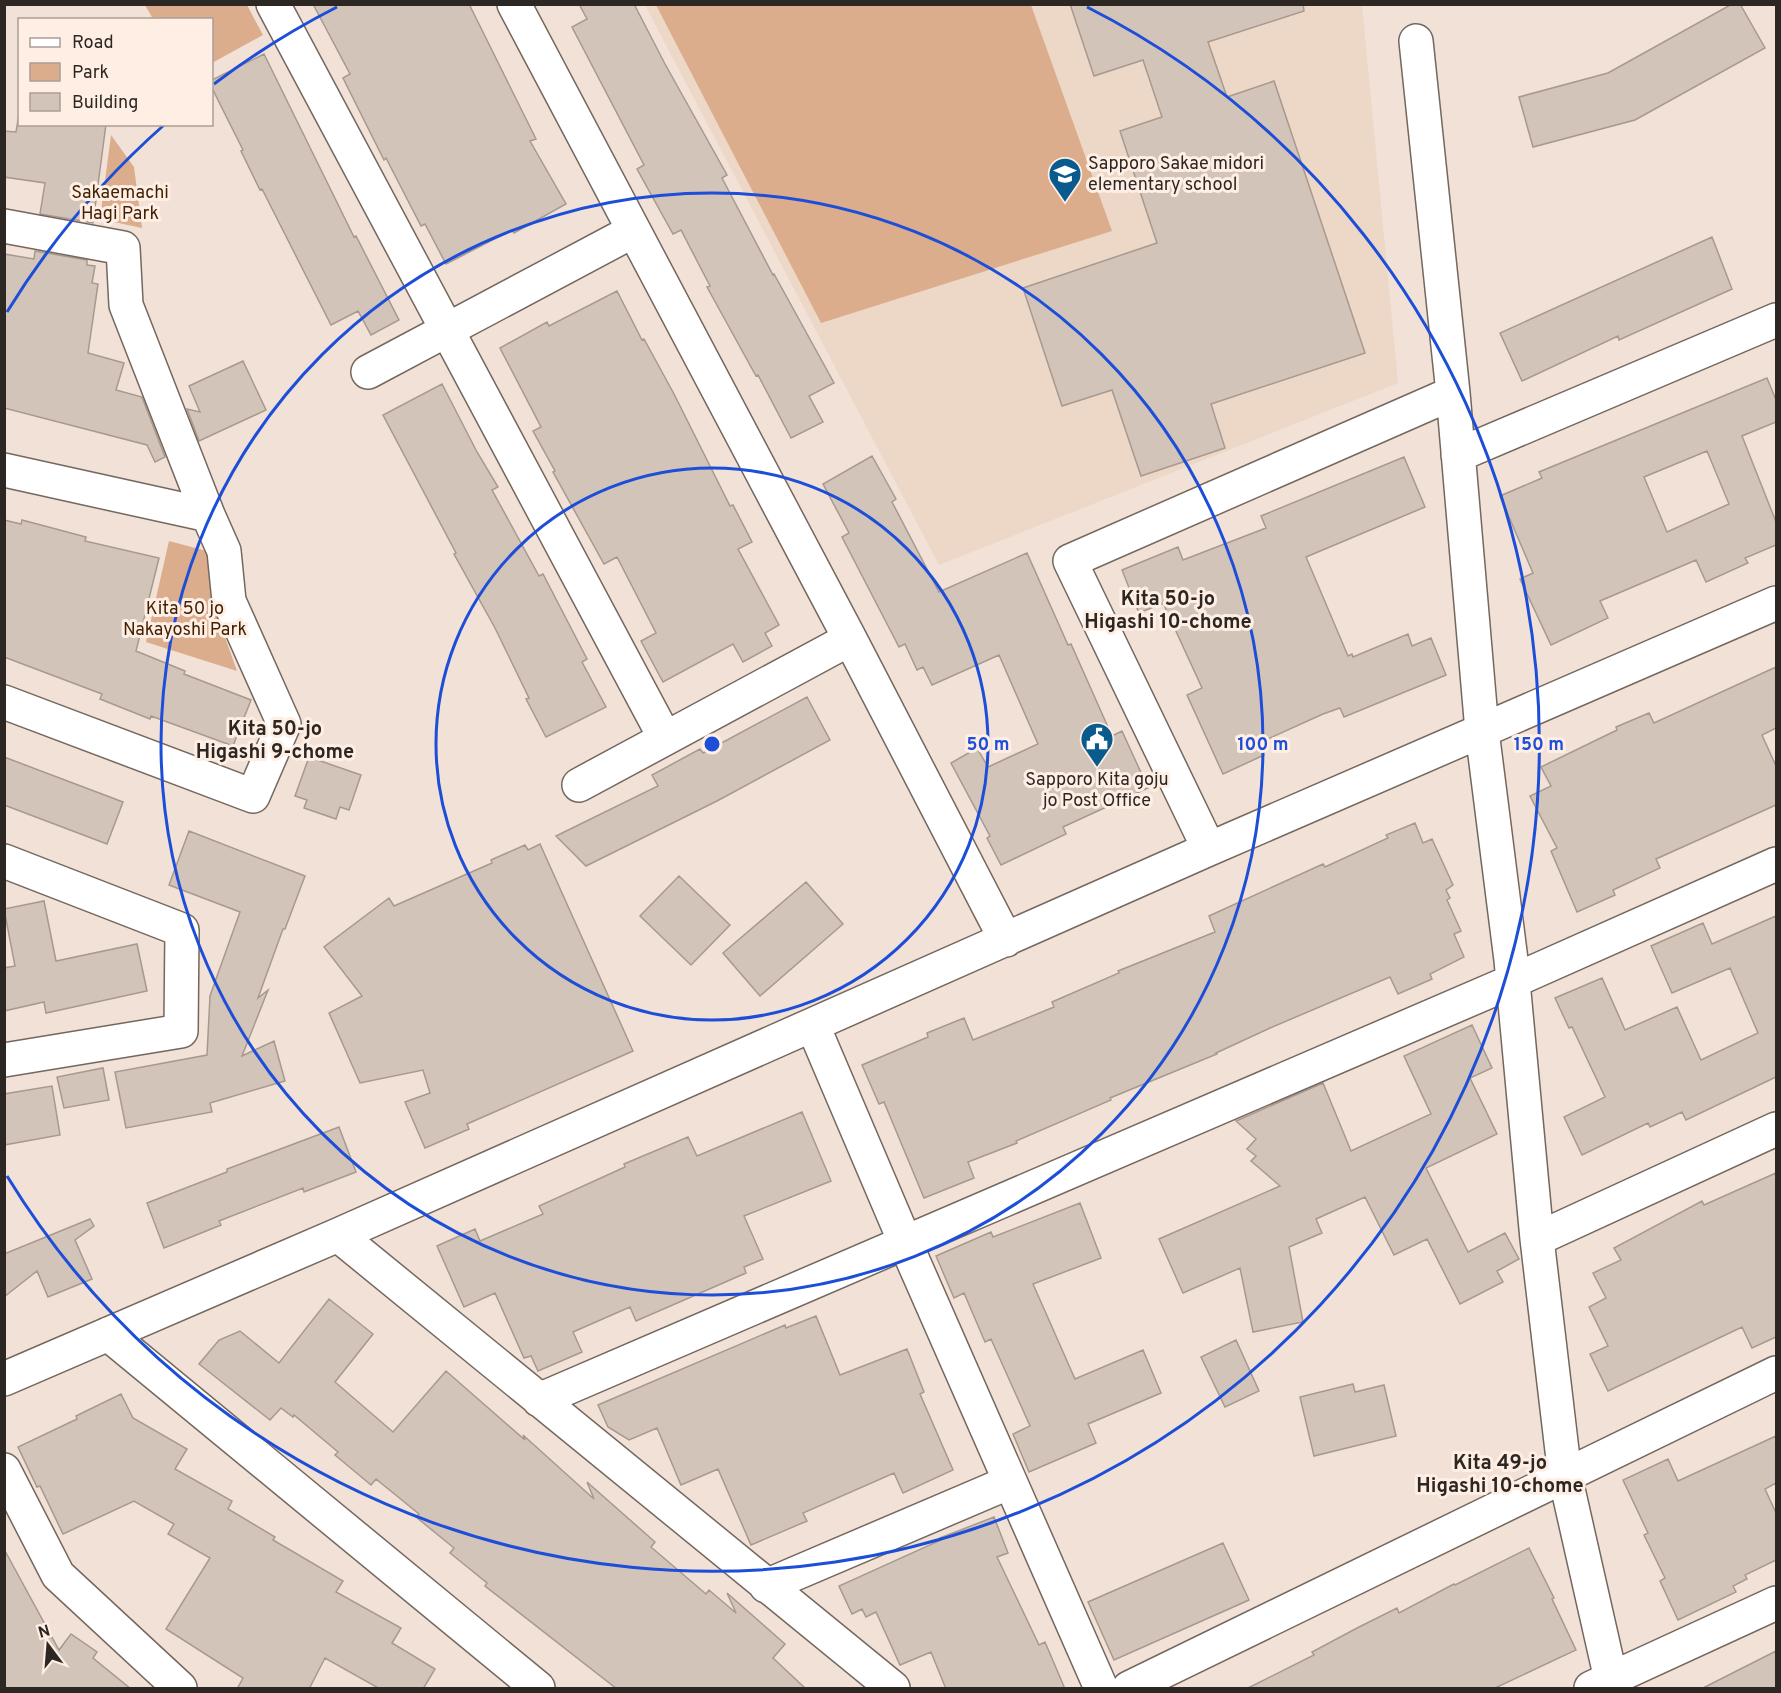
<svg xmlns="http://www.w3.org/2000/svg" width="1781" height="1693" font-family="Overpass,sans-serif">
	<style>
		.built { fill: #edd7c7 }
		.green { fill: #dbad8d }
		.building { fill: #d3c4b9; stroke: #a7998f; stroke-width: 1.5; fill-rule: evenodd }
		.lines { fill: none; stroke-linecap: round; stroke-linejoin: round }
		.minor-casing { stroke: #74675e; stroke-width: 36 }
		.minor { stroke: #fff; stroke-width: 33 }
		.ring { fill: none; stroke: #1d4ed8; stroke-width: 3 }
		.labels { text-anchor: middle; dominant-baseline: central; stroke-width: 6; stroke-linejoin: round; paint-order: stroke }
		.poi-label { font-size: 18px; fill: #2d2723; stroke: #feeee4; text-anchor: start }
		.park-label { font-size: 18px; fill: #401f02; stroke: #feeee4 }
		.neighbourhood-label { font-size: 20px; font-weight: bold; fill: #2d2723; stroke: #feeee4 }
		.centre { fill: #1d4ed8; stroke: #feeee4; stroke-width: 3 }
		.ring-label { font-size: 18px; text-anchor: middle; font-weight: bold; fill: #1d4ed8; stroke: #feeee4; stroke-width: 6; stroke-linejoin: round; paint-order: stroke }
	</style>
	<rect width="100%" height="100%" fill="#f1e1d7"/>
	<path class="built" d="M645,5H1362L1398,383L939,565Z"/>
	<path class="green" d="M145,5H247L263,35L212,63V20L153,19Z
		M656,5H1031L1112,231L821,323Z
		M111,135L134,167L142,228L100,219Z
		M169,541L214,553L216,612L237,671L146,642Z"/>
	<path class="building" d="M313,4H469L536,139L530,141L566,204L514,233L512,230L446,264L425,224L421,226L386,158L384,160L343,78L350,74Z
		M579,4H634L665,64L727,175L722,178L773,275L774,274L834,383L809,396L823,422L791,438L758,375L756,376L707,287L710,286L681,230L673,234L637,169L644,165L572,27L587,19Z
		M1070,4H1303L1304,11L1208,42L1227,97L1274,81L1365,353L1211,404L1225,448L1141,476L1112,390L1062,406L1023,288L1157,243L1120,131L1162,117L1143,60L1094,76Z
		M1732,4H1740L1765,48L1635,120L1533,147L1519,97L1608,73Z
		M264,54L354,237L356,236L399,320L371,335L358,311L331,325L262,189L260,190L241,151L243,150L212,88V80Z
		M18,120L20,124H106L93,223L40,214L45,183L4,177V131L16,132Z
		M1712,237L1732,289L1619,340L1618,336L1522,381L1500,333Z
		M35,251L87,260V265L95,266L92,283L98,284L88,353L124,363L116,390L142,397L165,457L155,462L147,445L4,408V254L34,259Z
		M617,291L642,340L644,339L674,394L730,506L733,505L752,542L738,549L779,625L765,633L772,646L743,662L733,644L663,682L641,641L656,633L617,557L604,564L553,472L555,471L533,431L541,427L500,348L547,322L549,326Z
		M243,361L266,410L199,441L187,409L200,412L189,386Z
		M1767,378L1776,400V422L1742,436L1776,522V545L1745,558L1748,563L1706,582L1696,560L1600,601L1608,618L1551,645L1520,579L1533,573L1500,496L1542,478L1539,472ZM1707,451L1729,504L1667,532L1644,477Z
		M442,384L477,452L498,487L492,490L539,576L543,574L587,659L582,662L606,707L546,737L526,699L529,698L495,628L454,554L456,553L383,415Z
		M872,456L896,499L892,502L939,592L1027,553L1068,645L1071,644L1112,736L1122,731L1148,788L1063,827L1066,834L1001,865L987,838L990,836L951,763L977,748L988,767L1038,744L999,655L932,685L923,667L917,670L905,644L899,647L842,537L849,533L823,484Z
		M1404,457L1425,507L1306,557L1348,656L1352,654L1353,657L1408,634L1412,646L1431,638L1446,675L1344,717L1340,708L1323,714L1259,743L1264,755L1223,774L1187,695L1202,688L1163,603L1139,613L1122,570L1178,547L1183,560L1266,528L1261,516Z
		M4,520L21,524L22,520L86,537L85,541L159,558L136,651L185,671L184,674L251,700L233,746L151,716L150,719L100,699L102,694L4,657Z
		M1776,667V728L1762,735L1776,766V805L1656,859L1660,868L1613,890L1615,895L1577,912L1551,851L1557,848L1530,796L1551,786L1541,767L1617,730L1616,727L1649,713L1654,723Z
		M807,697L830,740L717,801L586,866L556,836L658,786L652,775L700,749L703,753Z
		M4,757L123,802L107,844L4,805Z
		M309,757L361,775L349,810L340,807L336,819L304,808L307,800L295,796Z
		M1415,823L1423,843L1432,839L1453,885L1446,890L1450,898L1447,900L1461,931L1454,934L1464,957L1430,974L1432,979L1398,994L1390,977L1270,1028L1216,1053L1217,1054L1110,1098L1111,1100L1016,1141L1017,1143L968,1162L974,1178L924,1198L884,1102L879,1104L862,1065L928,1037L927,1033L964,1018L973,1040L1054,1007L1052,1002L1119,973L1118,971L1215,932L1209,916L1323,864L1325,867L1388,838L1386,835Z
		M189,831L305,876L285,929H283L258,998L268,990L242,1056L274,1041L285,1081L210,1103L212,1112L126,1128L115,1072L207,1055L210,996L240,912L169,885Z
		M540,844L633,1051L467,1124L469,1129L425,1148L405,1102L430,1093L423,1070L360,1083L329,1013L362,996L324,947L389,898L394,906L492,863L491,860L525,845L528,850Z
		M679,876L730,925L691,965L640,916Z
		M806,882L843,924L760,996L723,953Z
		M44,901L56,961L137,944L147,991L46,1013L44,1002L4,1011V968L15,966L4,909Z
		M1776,916V1077L1686,1120L1682,1112L1650,1127L1648,1123L1582,1155L1564,1117L1605,1097L1572,1027L1569,1028L1555,998L1602,978L1625,1030L1677,1007L1701,1060L1758,1033L1730,968L1672,993L1651,946L1703,923L1712,944Z
		M1472,1025L1492,1068L1470,1078L1497,1134L1426,1168L1468,1252L1505,1233L1519,1259L1497,1271L1503,1282L1460,1304L1427,1239L1394,1255L1365,1197L1316,1219L1322,1233L1289,1247L1303,1322L1253,1332L1240,1268L1183,1293L1159,1239L1280,1186L1251,1161L1256,1156L1247,1149L1256,1139L1236,1121L1323,1083L1351,1151L1431,1114L1404,1056Z
		M103,1068L109,1100L64,1108L57,1077Z
		M52,1086L60,1135L4,1145V1094Z
		M802,1112L831,1181L744,1216L763,1259L744,1267L746,1273L636,1321L630,1307L573,1332L582,1352L538,1371L531,1356L524,1358L495,1293L464,1307L437,1246L475,1229L480,1241L543,1214L539,1206L625,1167L624,1164L688,1137L697,1156Z
		M339,1127L356,1172L304,1192L303,1188L219,1221L221,1225L164,1248L147,1203L227,1172V1169Z
		M1776,1173V1337L1752,1348L1742,1327L1608,1391L1590,1354L1608,1346L1589,1307L1606,1298L1593,1273L1621,1260L1614,1248L1702,1201L1704,1205Z
		M1080,1203L1101,1258L1033,1284L1075,1379L1143,1350L1161,1393L1088,1424L1096,1443L1029,1472L1013,1434L1030,1426L991,1339L985,1342L964,1293L954,1298L936,1256L991,1232L993,1237Z
		M90,1219L94,1226L75,1240L92,1279L48,1297L37,1271L4,1297V1254Z
		M329,1299L373,1334L335,1382L393,1432L446,1371L525,1440L523,1435L594,1499L587,1482L655,1542L651,1547L706,1594L709,1590L736,1613L727,1593L785,1644L773,1658L806,1689H617L485,1586L487,1583L450,1553L454,1548L416,1517L419,1514L376,1479L371,1485L335,1455L338,1452L294,1415L293,1417L281,1408L270,1420L199,1364L219,1340L240,1331L279,1363Z
		M816,1316L840,1375L907,1349L924,1392L920,1394L953,1470L903,1493L894,1473L803,1513L807,1521L751,1545L718,1469L681,1485L657,1428L629,1440L608,1427L598,1405L785,1325L786,1328Z
		M1236,1340L1259,1391L1225,1407L1201,1357Z
		M1353,1384L1355,1392L1384,1385L1396,1436L1314,1456L1300,1397Z
		M121,1394L133,1418L187,1449L175,1469L232,1501L228,1509L275,1537L273,1540L343,1581L336,1592L401,1628L392,1643L435,1669L423,1689H380L325,1658L309,1689H237L243,1678L166,1629L210,1558L168,1534L174,1524L134,1501L63,1534L40,1486L37,1487L18,1447L77,1419L76,1416Z
		M1776,1436V1483L1765,1489L1776,1513V1560L1745,1575L1747,1579L1733,1586L1736,1592L1678,1620L1660,1581L1665,1578L1644,1535L1648,1533L1623,1480L1668,1459L1678,1481Z
		M994,1517L1008,1553L997,1557L1039,1645L1045,1642L1065,1689H946L931,1652L900,1665L876,1612L866,1617L862,1609L852,1614L839,1586L941,1540L940,1538Z
		M1223,1543L1249,1600L1114,1660L1088,1602Z
		M1529,1548L1554,1598L1552,1599L1576,1650L1493,1689H1246L1314,1655L1312,1652L1359,1627L1397,1608L1399,1613L1454,1584L1455,1585Z
		M4,1549L59,1650L71,1634L97,1652L93,1658L131,1689H4Z
		M1776,1651V1689H1701Z"/>
	<g class="lines">
		<g class="minor-casing">
			<path id="minor" d="M273,4L665,738
				M514,4L850,639L1006,940
				M1416,41L1453,393L1482,731L1511,960L1537,1239L1565,1476L1613,1688
				M4,226L123,248L126,305L208,515L224,551L229,601L284,724L253,796L4,702
				M368,372L633,231
				M1458,455L1776,320
				M4,470L208,515
				M579,785L850,639
				M1209,849L1070,561L1453,393
				M4,861L182,930L181,1031L4,1060
				M813,1026L914,1263L1101,1688
				M338,1235L893,1688
				M1537,1239L1776,1129
				M108,1334L538,1688
				M4,1379L338,1235L1209,849L1776,603
				M539,1400L1513,981L1776,864
				M4,1470L58,1575L180,1688
				M766,1586L1010,1482
				M1129,1688L1776,1373
				M1591,1688L1776,1603"/>
		</g>
		<use href="#minor" class="minor"/>
	</g>
	<g class="ring">
		<circle cx="712" cy="744" r="276"/>
		<circle cx="712" cy="744" r="551"/>
		<path d="M7 312A827 827 0 0 1 164 125M214 84A827 827 0 0 1 337 7M1087 7A827 827 0 1 1 7 1176"/>
	</g>
	<defs>
		<g id="school-pin" transform="scale(1.725)"><path d="M0 17L-7.5 6A9.5 9.5 0 1 1 7.5 6Z" fill="#095b8d" stroke="#feeee4"/><path d="M0-5L7-2L0 1L-7-2ZM-4 1L0 2.5L4 1V4Q0 6-4 4Z" fill="#fff"/></g>
		<g id="civic-pin" transform="scale(1.725)"><path d="M0 17L-7.5 6A9.5 9.5 0 1 1 7.5 6Z" fill="#095b8d" stroke="#feeee4"/><path d="M-.6-6.5H3V-4.5H.6V-3L4-1V1h2V6H-6V1h2V-1L-.6-3ZM-1.2 2.5V6h2.4V2.5Z" fill="#fff"/></g>
	</defs>
	<g fill-rule="evenodd">
		<use href="#school-pin" x="1065" y="174"/>
		<use href="#civic-pin" x="1097" y="739"/>
	</g>
	<g class="labels">
		<g class="poi-label">
			<text x="1088" y="164">Sapporo Sakae midori<tspan x="1088" dy="21">elementary school</tspan></text>
			<text x="1097" y="780" text-anchor="middle">Sapporo Kita goju<tspan x="1097" dy="21">jo Post Office</tspan></text>
		</g>
		<g class="park-label">
			<text x="120" y="193">Sakaemachi<tspan x="120" dy="21">Hagi Park</tspan></text>
			<text x="185" y="609">Kita 50 jo<tspan x="185" dy="21">Nakayoshi Park</tspan></text>
		</g>
		<g class="neighbourhood-label">
			<text x="1168" y="600">Kita 50-jo<tspan x="1168" dy="23">Higashi 10-chome</tspan></text>
			<text x="275" y="730">Kita 50-jo<tspan x="275" dy="23">Higashi 9-chome</tspan></text>
			<text x="1500" y="1464">Kita 49-jo<tspan x="1500" dy="23">Higashi 10-chome</tspan></text>
		</g>
	</g>
	<circle cx="712" cy="744" r="9" class="centre"/>
	<g class="ring-label">
		<text x="988" y="750">50 m</text>
		<text x="1263" y="750">100 m</text>
		<text x="1539" y="750">150 m</text>
	</g>
	<rect width="1781" height="1693" fill="none" stroke="#2d2723" stroke-width="12"/>
	<rect x="18" y="18" width="195" height="108" fill="#feeee4" stroke="#aa9e97" stroke-width="1.5"/>
	<rect x="30" y="38" width="30" height="9" fill="#ffffff" stroke="#aa9e97" stroke-width="1.5"/>
	<text x="72" y="48" font-size="18" fill="#2d2723">Road</text>
	<rect x="30" y="63" width="30" height="18" fill="#dbad8d" stroke="#aa9e97" stroke-width="1.5"/>
	<text x="72" y="78" font-size="18" fill="#2d2723">Park</text>
	<rect x="30" y="93" width="30" height="18" fill="#d3c4b9" stroke="#aa9e97" stroke-width="1.5"/>
	<text x="72" y="108" font-size="18" fill="#2d2723">Building</text>
	<g transform="translate(48 1645) rotate(344)" stroke="#feeee4" stroke-width="4.5" paint-order="stroke">
	<path d="M0-4.5L10 22L0 15L-10 22Z" fill="#2d2723"/>
	<text y="-9" font-size="16" font-weight="bold" text-anchor="middle" fill="#2d2723">N</text>
	</g>
</svg>
